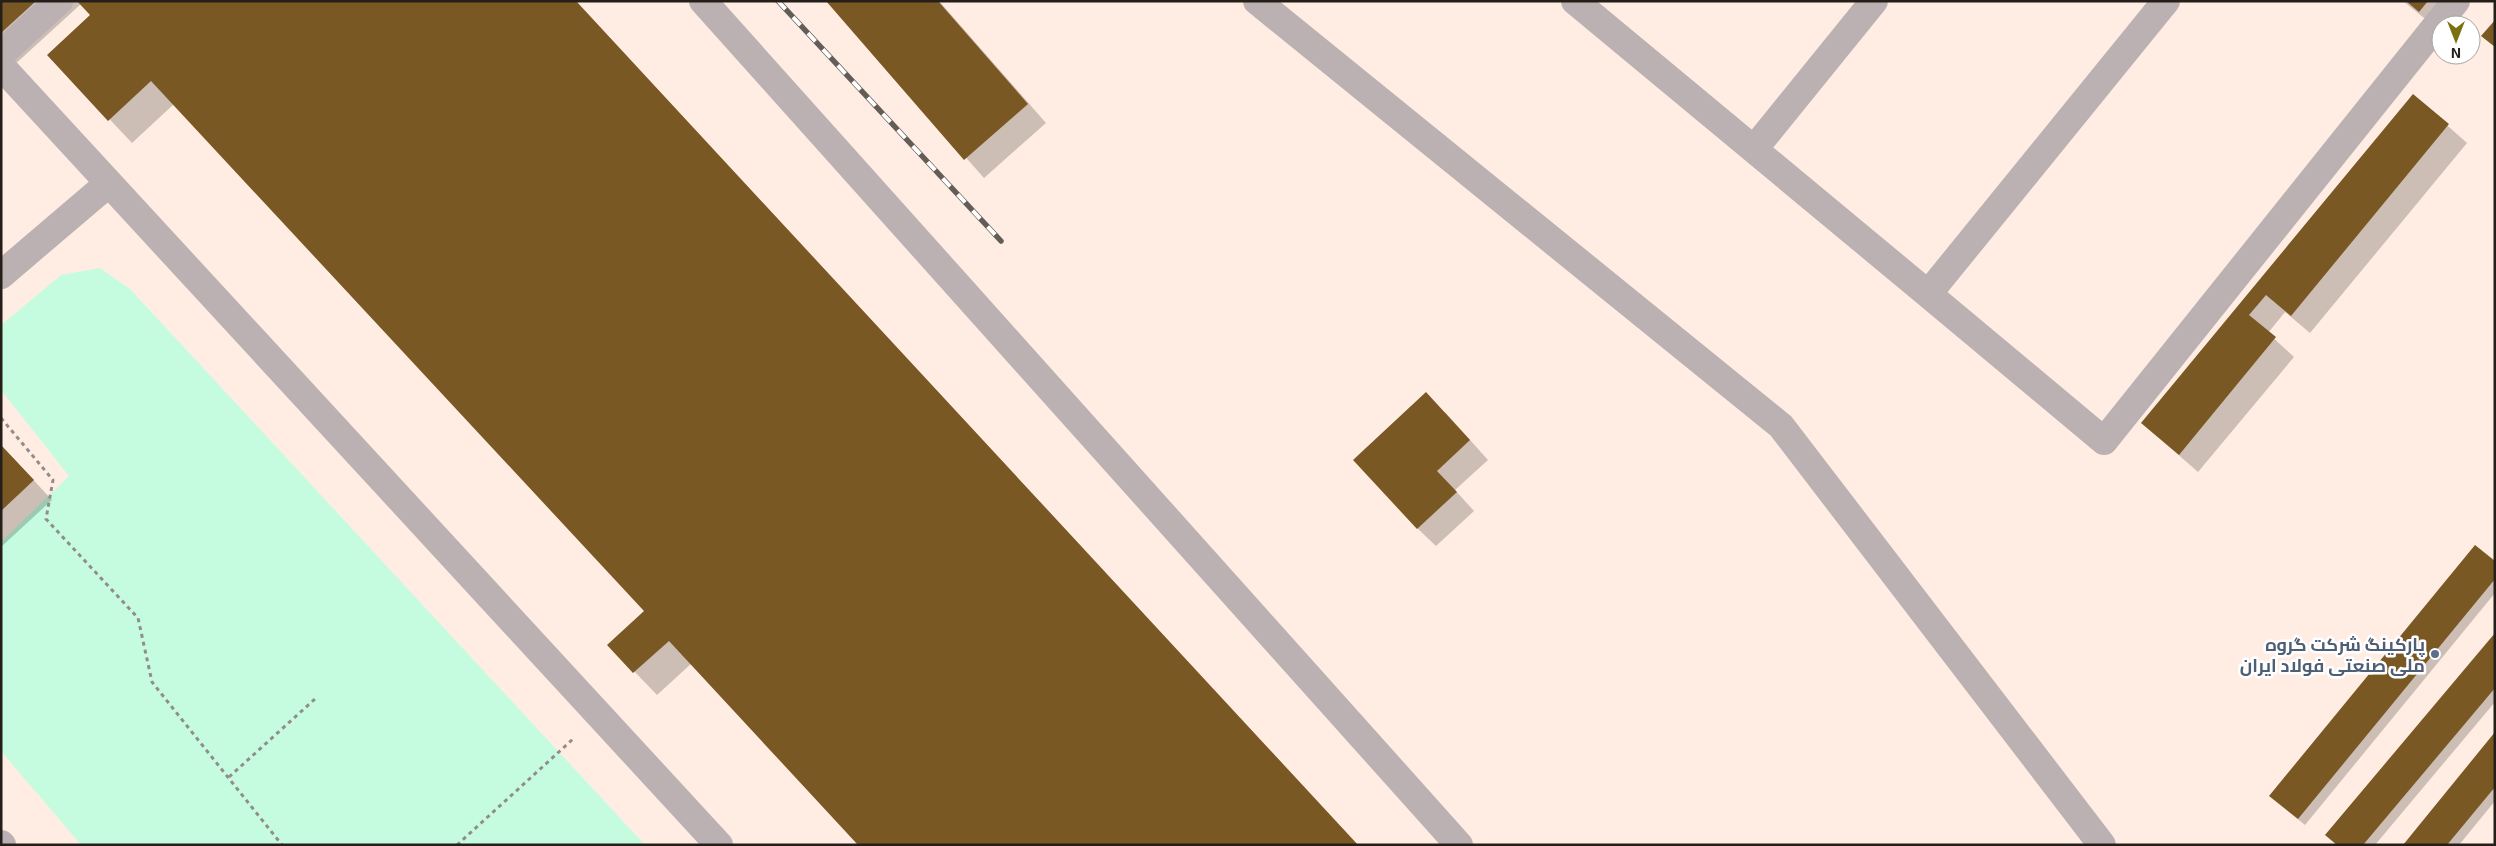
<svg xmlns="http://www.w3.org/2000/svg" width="2496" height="846" font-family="'Exo 2',Cairo,sans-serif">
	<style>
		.industrial { fill: #ffede3; fill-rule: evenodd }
		.green { fill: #c5fce0 }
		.shadow { fill: #0003 }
		.building { fill: #7a5824 }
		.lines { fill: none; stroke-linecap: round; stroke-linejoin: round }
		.path { stroke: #938d89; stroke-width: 3; stroke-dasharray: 4 4; stroke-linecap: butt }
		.minor { stroke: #bbb0b2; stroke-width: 28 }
		.rail-casing { stroke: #635d58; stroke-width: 5.5 }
		.rail { stroke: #fff; stroke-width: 4; stroke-dasharray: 11; stroke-linecap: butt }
		.service-dot { fill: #5c6f8a; stroke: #fff; stroke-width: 2 }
		.labels { text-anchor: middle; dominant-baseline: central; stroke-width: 5; stroke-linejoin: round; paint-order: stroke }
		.service-label { font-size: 18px; font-weight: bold; fill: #4e5e75; stroke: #fff; text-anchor: end }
	</style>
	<rect width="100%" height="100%" fill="#fefaf7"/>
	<path class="industrial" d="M1,1H2495V845H1ZM2441,25H2471V55H2441Z"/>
	<path class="green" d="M100,268L130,289L645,845H81L1,751V542L69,476L1,390V325L61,275Z"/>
	<path class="shadow" d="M1,1H576L1358,845H860L692,663L657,695L609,645L646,611L174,104L132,143L49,55L92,15L81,4L12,67L1,56Z
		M827,1H939L1046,123L984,178Z
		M2403,1H2462L2439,30Z
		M2413,95L2467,143L2310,333L2285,312L2268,333L2294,357L2198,472L2142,423Z
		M1445,412L1488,460L1455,490L1474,511L1436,546L1417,528Z
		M1,445L52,500L1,547Z
		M2495,563V593L2305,825L2278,803L2271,796Z
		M2495,635V702L2375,845H2337Z
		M2495,734V801L2459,845H2404Z"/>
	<path class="building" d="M1,1H36L1,33Z
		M77,1H576L1358,845H858L669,641L633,673L607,645L644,611L151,81L108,121L47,55L90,15Z
		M826,1H938L1028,104L964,160Z
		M2406,1H2428L2419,12Z
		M2495,20V47L2481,36Z
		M2413,94L2449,124L2291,316L2266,295L2249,315L2276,337L2179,455L2141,423Z
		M1426,392L1470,440L1437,471L1457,492L1417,529L1353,460Z
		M1,445L34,480L1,511Z
		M2475,545L2495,561V579L2298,819L2269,796Z
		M2495,633V688L2363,845H2337L2325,835Z
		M2495,732V787L2447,845H2403Z"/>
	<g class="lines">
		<path class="path" d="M1,418L53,480L46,519L138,618L152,682L282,845
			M229,777L316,698
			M457,845L573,739"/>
		<path class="minor" d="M703,1L1459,845
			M1257,1L1781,426L2102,845
			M1575,1L1928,294
			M2166,1L1928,294L2104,441L2456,1
			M1,54L59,1
			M1,66L719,845
			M1754,149L1874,1
			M1,275L109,183
			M1,844L2,845"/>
		<g class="rail-casing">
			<path id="rail" d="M778,1L1001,241"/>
		</g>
		<use href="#rail" class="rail"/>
	</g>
	<circle class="service-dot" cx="2435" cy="654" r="5"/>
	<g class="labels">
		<g class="service-label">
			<text x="2425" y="644">پارکینگ شرکت گروه<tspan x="2425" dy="21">ملی صنعتی فولاد ایران</tspan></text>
		</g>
	</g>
	<rect width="2496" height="846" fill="none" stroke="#261f19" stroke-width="5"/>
	<g transform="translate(2456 40) rotate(180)"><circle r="24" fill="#ffffff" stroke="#a8a5a3"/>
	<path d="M0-4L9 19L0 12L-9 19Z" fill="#7c7111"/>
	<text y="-8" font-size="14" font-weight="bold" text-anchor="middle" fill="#261f19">N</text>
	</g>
</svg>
